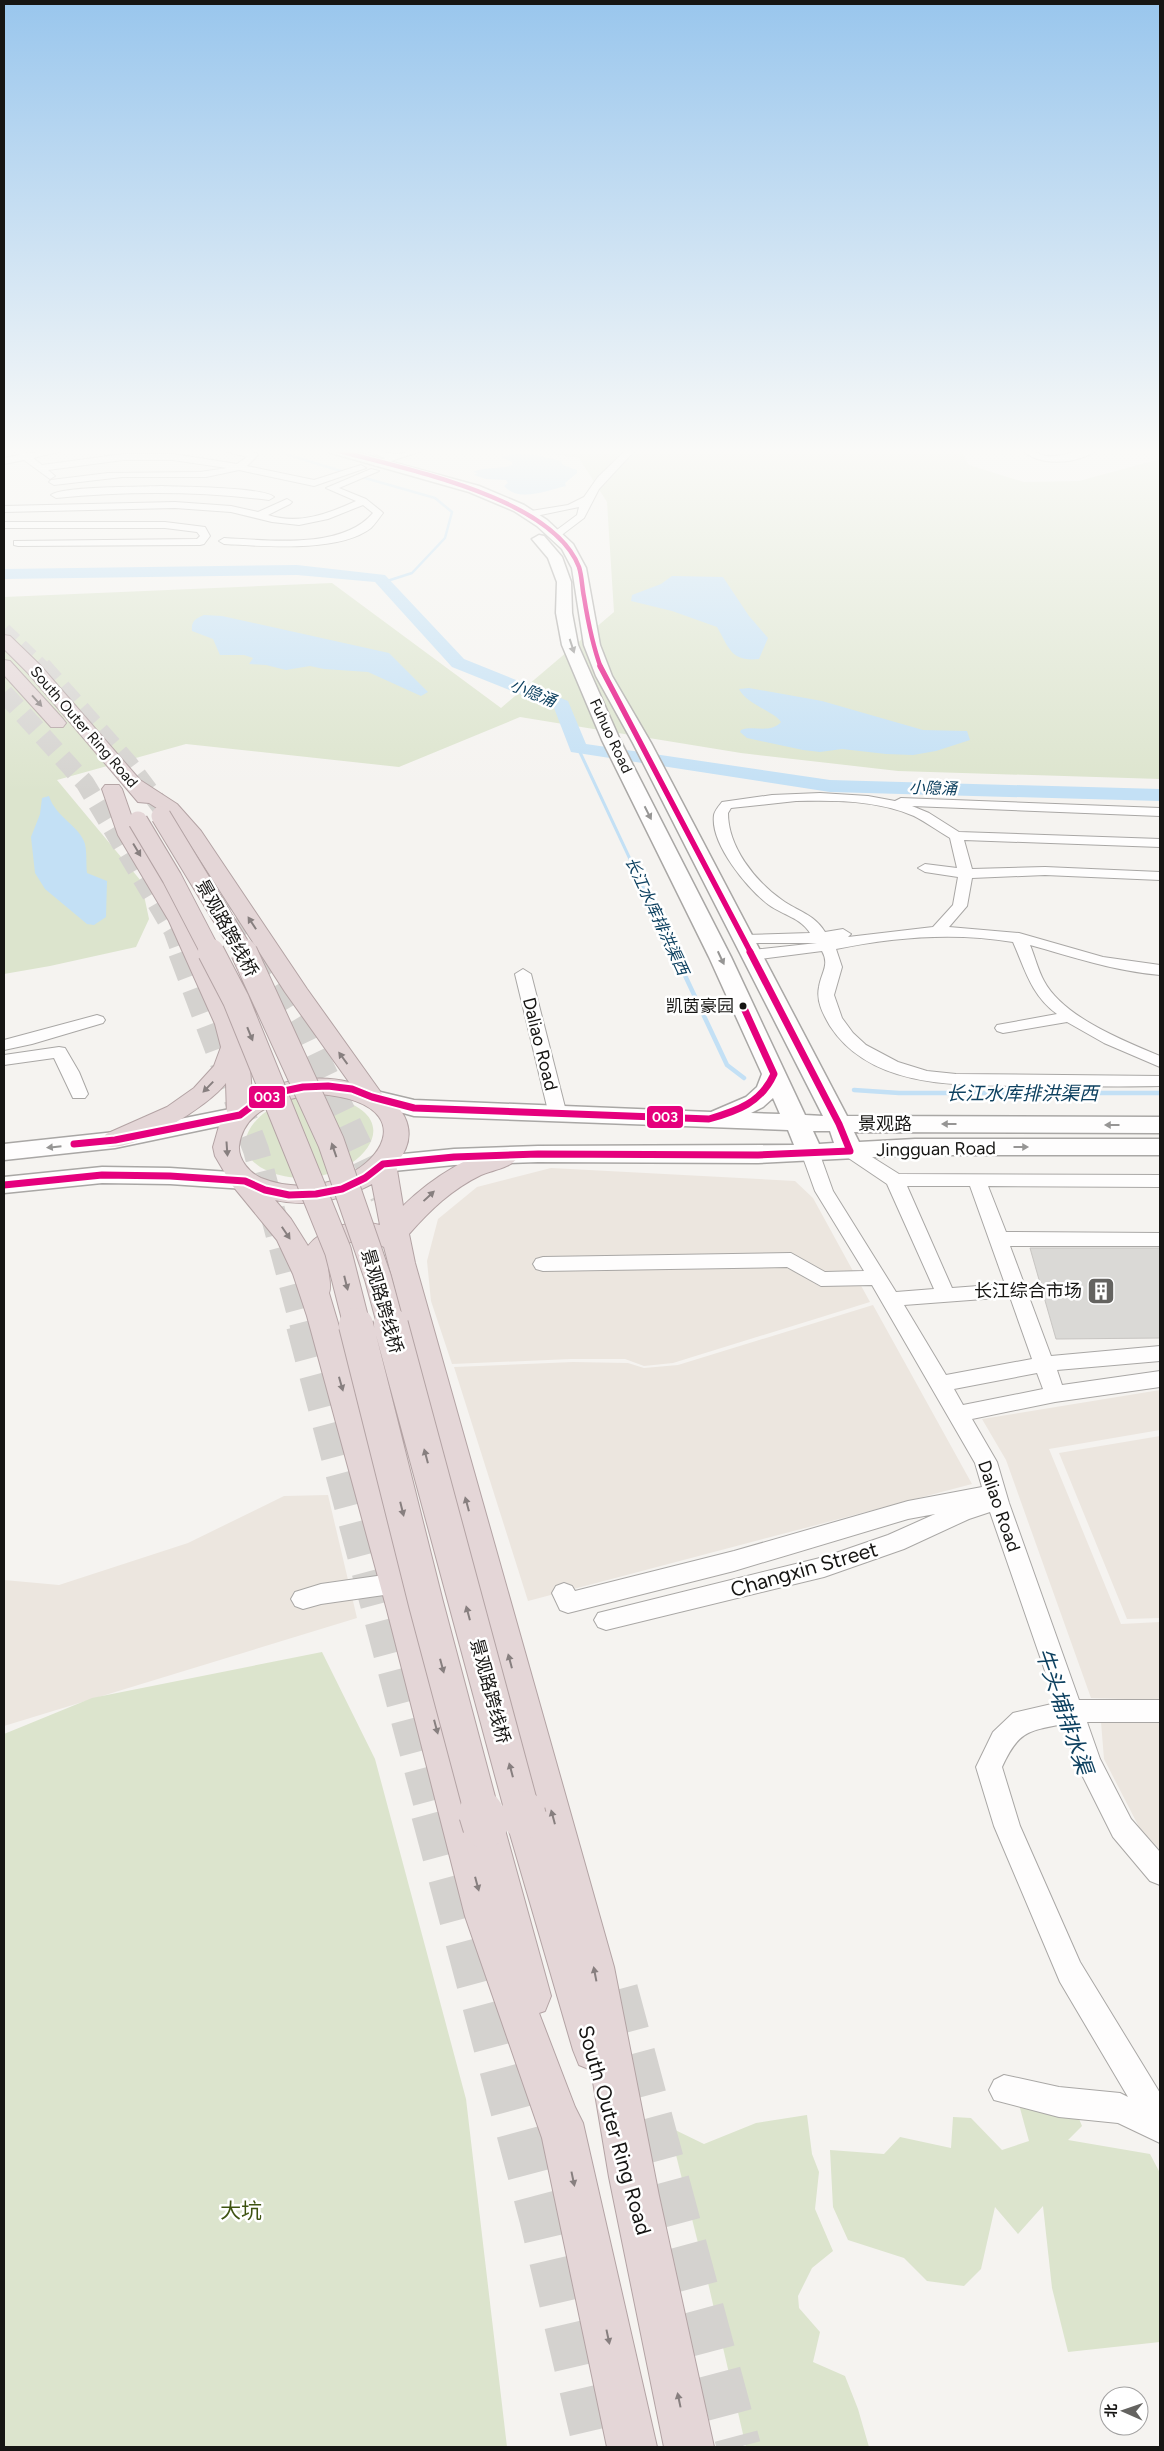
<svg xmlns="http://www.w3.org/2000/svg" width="1164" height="2451" font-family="Figtree,'Noto Sans SC',sans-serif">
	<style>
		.built { fill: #ece6df }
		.green { fill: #dce4cd }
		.water { fill: #c3e0f5 }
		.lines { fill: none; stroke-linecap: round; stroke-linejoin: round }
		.stream-far2 { stroke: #c3e0f5; stroke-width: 2.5 }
		.stream-far1 { stroke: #c3e0f5; stroke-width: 3 }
		.stream { stroke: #c3e0f5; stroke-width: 4.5 }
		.river { fill: #c3e0f5; fill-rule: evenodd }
		.building { fill: #dad9d6; stroke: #c7c5c2 }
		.highway-tunnel-far4 { stroke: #d4d2cf; stroke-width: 15; stroke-dasharray: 15 8; stroke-linecap: butt }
		.highway-tunnel-far3 { stroke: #d4d2cf; stroke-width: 19; stroke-dasharray: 19 10; stroke-linecap: butt }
		.highway-tunnel-far2 { stroke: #d4d2cf; stroke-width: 26; stroke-dasharray: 26 13; stroke-linecap: butt }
		.highway-tunnel-far1 { stroke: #d4d2cf; stroke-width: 34; stroke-dasharray: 34 17; stroke-linecap: butt }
		.highway-tunnel { stroke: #d4d2cf; stroke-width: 44; stroke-dasharray: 44 22; stroke-linecap: butt }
		.street-casing { stroke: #a9a7a5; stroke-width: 2 }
		.secondary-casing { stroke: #a9a7a5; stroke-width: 3 }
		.highway-casing { stroke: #b3a3a4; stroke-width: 2 }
		.street { fill: #fefdfd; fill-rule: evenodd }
		.secondary { fill: #fefdfd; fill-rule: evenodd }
		.highway { fill: #e4d6d7; fill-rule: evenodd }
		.highway-bridge-far3-casing { stroke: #b3a3a4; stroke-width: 21; stroke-linecap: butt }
		.highway-bridge-far2-casing { stroke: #b3a3a4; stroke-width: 28; stroke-linecap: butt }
		.highway-bridge-far1-casing { stroke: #b3a3a4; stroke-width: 36; stroke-linecap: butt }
		.highway-bridge-casing { stroke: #b3a3a4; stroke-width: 46; stroke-linecap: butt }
		.highway-bridge-far3 { stroke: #e4d6d7; stroke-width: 19 }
		.highway-bridge-far2 { stroke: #e4d6d7; stroke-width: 26 }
		.highway-bridge-far1 { stroke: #e4d6d7; stroke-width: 34 }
		.highway-bridge { stroke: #e4d6d7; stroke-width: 44 }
		.bus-1-far2-casing { stroke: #fff; stroke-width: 6 }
		.bus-1-far1-casing { stroke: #fff; stroke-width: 8 }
		.bus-1-casing { stroke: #fff; stroke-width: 11 }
		.bus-1-far2 { stroke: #e5007d; stroke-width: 4.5 }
		.bus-1-far1 { stroke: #e5007d; stroke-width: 5.5 }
		.bus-1 { stroke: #e5007d; stroke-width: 7 }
		.oneway { fill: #969594 }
		.oneway2 { fill: #877f7f }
		.bus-dot { fill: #161513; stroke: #fff; stroke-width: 2 }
		.labels { text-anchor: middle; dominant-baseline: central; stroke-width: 5; stroke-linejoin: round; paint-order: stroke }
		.far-street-label { font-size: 15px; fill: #161513; stroke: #fff }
		.far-water-label { font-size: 16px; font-style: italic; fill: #0e4160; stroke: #fff }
		.bus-label { font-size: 17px; fill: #161513; stroke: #fff; text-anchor: end }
		.street-label { font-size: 18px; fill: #161513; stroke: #fff }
		.poi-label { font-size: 18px; fill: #161513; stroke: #fff; text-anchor: end }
		.water-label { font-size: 19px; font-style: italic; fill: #0e4160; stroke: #fff }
		.near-street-label { font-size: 21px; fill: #161513; stroke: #fff }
		.near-park-label { font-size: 21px; fill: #3e5311; stroke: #fff }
		.near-water-label { font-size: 22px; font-style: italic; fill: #0e4160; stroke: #fff }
		.line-badge { stroke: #fff; stroke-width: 2 }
		.badge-label { font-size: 14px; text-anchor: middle; font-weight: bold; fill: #fff }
	</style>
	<rect width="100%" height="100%" fill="#f5f3f0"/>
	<path class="built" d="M551,1168L795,1181L813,1198L870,1302L673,1363L644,1366L625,1359H571L452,1364L431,1301L427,1261L438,1219L477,1187Z
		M873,1305L972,1484L528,1601L454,1367L573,1362L628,1363L644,1368L678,1365Z
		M1160,1390V1430L1049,1449L1121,1624L1160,1622V1700L1091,1698L1006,1460L982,1419Z
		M1160,1436V1618L1127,1619L1059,1453Z
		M328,1495L357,1618L4,1726V1580L59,1585L188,1543L284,1496Z
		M1101,1722H1160V1850L1139,1827L1104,1759Z"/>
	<path class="green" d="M540,449H960L969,465L1024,482L1079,481L1160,459V779L898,771L741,753L520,717L399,767L186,744L57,780L141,881L149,919L136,947L50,966L4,974V597L332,583L501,708L614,612L607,502L579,458L538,452Z
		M325,1096C431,1116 340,1203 268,1171C225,1152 251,1114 284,1102C297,1097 311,1096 325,1096Z
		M322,1652L375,1759L466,2099L507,2447H4V1734L92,1698Z
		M1018,2101L1077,2114L1082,2126L1068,2140L1150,2154L1160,2173V2342L1068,2352L1052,2288L1043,2206L1018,2234L995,2207L981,2269L964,2286L927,2281L904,2258L848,2240L833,2207L830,2150L884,2154L900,2137L951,2148L953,2117L971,2118L1002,2150L1029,2141Z
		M807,2115L812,2154L819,2172L815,2209L833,2251L812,2268L798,2296L799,2308L820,2332L813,2362L845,2376L858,2409L869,2447H746L709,2287L669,2127L704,2144L756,2123Z"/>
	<path class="water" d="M513,454L536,455L561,461L563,465L577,470V473L565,483L566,486C548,490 519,503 504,486L508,483L506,480L486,479L474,475L478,473L473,472C486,466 498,470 512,465V462L501,457Z
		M672,576L723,577L749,616L768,638L759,659C731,662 729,648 717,627L672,611L631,601L632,595L661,584Z
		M204,615L222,616L389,653L428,692L421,696L368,672L324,669L310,666L286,670L266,665L249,664L253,658L244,655H220L213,639L192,631C191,621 195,619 204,615Z
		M749,688L822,701L923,730L967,731L970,740L936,751L913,755L886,754L842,749L820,752L803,750L747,738L740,732L741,730C754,725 770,734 781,722C775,712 746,704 739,689Z
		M49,796C56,818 80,826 85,844C87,853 86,864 87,873L107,881L106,917L94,925L87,924L45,889L35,873L31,837L40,814L42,798Z"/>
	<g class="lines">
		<path class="stream-far2" d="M277,449L282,453L341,471
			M365,478L435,498L452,512L445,538L412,573L384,582"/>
		<path class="stream-far1" d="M578,748L674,953"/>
		<path class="stream" d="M674,952L727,1065L744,1078
			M854,1090L899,1093H1160"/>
		<path class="river" d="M297,565L385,575L464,659L568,701L586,744L830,780L1160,789V801L830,792L571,752L554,708L452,667L375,582L297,575L4,579V569Z"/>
	</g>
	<path class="building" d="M1030,1248H1160V1338L1056,1339Z"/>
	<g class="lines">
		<path class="highway-tunnel-far4" d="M4,630L43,668"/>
		<path class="highway-tunnel-far3" d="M42,666L128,763L197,855L257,953
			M4,693L85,783L173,931L181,953"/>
		<path class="highway-tunnel-far2" d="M181,952L256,1150L303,1326
			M256,952L303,1029L383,1196"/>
		<path class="highway-tunnel-far1" d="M303,1325L433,1814"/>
		<path class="highway-tunnel" d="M433,1813L541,2217L595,2447
			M616,1990L739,2447"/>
		<g class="street-casing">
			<path id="street" d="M12,449H21L28,454L55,449H71L33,458L42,465L123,454H173L237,464L247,457L218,449H234L256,453L258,455L247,466L314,480L361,465L366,468L314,486L239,470L206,477H122L54,485L49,482L51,480L108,473L200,472L227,468L173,460H123L48,470L55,476L50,479L24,460L4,464V458L19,455Z
				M363,449C374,448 382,453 394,454C405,455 416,448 428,449L376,466L371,463L385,458Z
				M627,449H636L599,489L584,518L559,537L550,535L577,515L579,507L531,517L526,514L531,511L568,505L584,497L598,477Z
				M1022,449H1031C1053,467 1075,446 1098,449C1081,464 1038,468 1022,449Z
				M371,469L379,471L339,488L366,499L381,511L383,513C379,518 375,524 371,528C339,553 263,546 224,544L219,541L224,538C268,540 342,550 373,513L363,505L328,519L299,525L272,522L231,512L175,508L4,512V506L175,502L231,506L258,512L287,499L292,502L290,504L268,515C298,525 328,514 356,501L326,488Z
				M162,486C181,487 263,487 274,497L269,500C198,491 127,491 56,498L51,495C62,486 144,487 162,486Z
				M4,522H165L205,527L210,536L204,544L200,545L18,546L14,545V541L197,539L200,536L197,532L165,528H4Z
				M820,793L868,796L895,801L901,798L1160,808V816L912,806L929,813L959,832L1160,839V847L964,840L972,869L1045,867L1160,872V880L1045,875L972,878L967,906L949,927L1019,933L1103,957L1160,965V975C1114,971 1073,957 1030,945C1035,957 1038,970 1044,981C1063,1017 1124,1041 1160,1056V1067L1104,1043L1067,1022L1003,1033L997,1031L995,1028L997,1025L1057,1014C1031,995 1025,969 1013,942C953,932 895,937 836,949L842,967L834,995L842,1018L853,1033L866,1045L898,1062L927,1071L956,1074L1160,1076V1086C1119,1087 1077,1086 1035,1086C967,1085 873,1092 830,1026C823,1014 816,1001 819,987C821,973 830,965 822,951L752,960L744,955L752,950L817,943H739L736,940L744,935L810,933C801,918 783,915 769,905C748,889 710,844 714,815C715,810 719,806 722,802L772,795ZM796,801C835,800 877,800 914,816C926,822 938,831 950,838L957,868L925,864L918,868L925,872L958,877L953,905L933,927L848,937L851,934L843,929L825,932C814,914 797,911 782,900C755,881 728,847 728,813L731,808Z
				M523,969L531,974L567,1115L564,1119H552L549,1115L515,974Z
				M97,1015L103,1017L105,1020L103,1023L32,1044L4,1050V1040Z
				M59,1047L65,1048L79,1072L88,1094L85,1098H73L54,1058L4,1065V1055Z
				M850,1145L856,1147L899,1174L1160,1175V1187L988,1186L1006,1232L1160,1233V1246H1010L1051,1356L1160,1346V1361L1057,1370L1062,1385L1160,1371V1387L1055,1402L972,1419L997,1462L1009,1503L1079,1700H1160V1722H1087L1100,1759L1131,1819L1160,1852V1885L1150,1881L1113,1837L1076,1763L1063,1724C1027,1731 1018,1732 1002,1767L1020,1826L1080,1962L1160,2093V2143L1118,2123L1059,2117L994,2100L989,2090L994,2080L1004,2075L1059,2087L1120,2093L1128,2097L1060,1982L994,1826L976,1767L993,1732L1013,1713L1056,1703L990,1512L969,1519L904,1549L824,1577L606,1630L598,1627L594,1620L598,1613L824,1557L888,1535L935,1514L908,1519L734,1571L568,1613L560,1610L552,1593L556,1586L564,1583L572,1586L575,1591L734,1551L908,1501L982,1487L975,1463L872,1285L821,1286L787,1267L543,1271L536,1269L533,1264L536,1259L543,1257L791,1253L825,1272L864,1271L815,1191L801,1152L804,1148H816L819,1152L833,1191L896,1292L934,1289L887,1184L844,1155L841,1151L844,1147ZM907,1186H970L1005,1284L952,1288ZM1010,1297L1032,1359L946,1375L904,1305ZM1037,1373L1043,1389L963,1405L954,1389Z
				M398,1573L406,1576L410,1583L406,1590L398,1593L321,1604L303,1609L295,1606L291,1599L295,1592L321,1584Z"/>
		</g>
		<g class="secondary-casing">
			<path id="secondary" d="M326,449H344L479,486L524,505L547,520L573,544L586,568L600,645L612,676L651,743L847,1116L1160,1117V1133L854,1132L859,1142L915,1139H1160V1155H915L758,1163L538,1162L454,1165L383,1172L374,1170L370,1164L374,1158L383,1156L454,1149L538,1146L794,1145L788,1130L414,1116L364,1102L360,1097L364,1092L372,1090L414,1100L711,1112L746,1097L757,1087L762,1074L709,957L602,740L562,645L556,613L557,582L548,558L532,539L539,535L544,536L562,557L571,582L572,613L578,645L620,740L731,957L805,1115L823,1116L633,743L596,676L584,645L572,568L562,549L537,526L514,511L469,492L328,452ZM773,1098L780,1114L751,1113L763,1107ZM813,1131H830L834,1143L819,1144Z
				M240,1107L249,1110L252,1115L249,1120L115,1148L4,1160V1144L115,1132Z
				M102,1167L170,1168L245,1173L254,1175L258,1181L254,1187L245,1189L170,1184L102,1183L4,1193V1177Z"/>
		</g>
		<g class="highway-casing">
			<path id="highway" d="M4,635L10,636L40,665L140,780L177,804L201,831L307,989L382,1094C410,1111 418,1138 396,1164L403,1206C425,1184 481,1142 514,1151L518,1157C511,1168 493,1170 481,1175C452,1189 430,1210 409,1234L415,1263L614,1967L659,2196L714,2447H664L609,2177L591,2070L579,2065L573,2050L505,1817L510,1804L524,1799L529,1800L384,1247C379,1245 374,1242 369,1241C354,1237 330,1248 328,1265C328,1274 332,1285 329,1293L397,1521L477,1811L485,1808L499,1813L504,1826L551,1996L545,2011L539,2013L575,2107L583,2123L657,2447H607L542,2138L465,1916L387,1610L307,1316L293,1274L277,1240L232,1185L215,1156L213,1147L219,1126L227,1115L226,1083C209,1106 134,1153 106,1146L102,1140L106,1134L167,1107L194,1088L214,1066L221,1047L215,1024L169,921L118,835L102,789L105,785H119L122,789L138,835L191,921L239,1024L250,1067L252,1095C278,1080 319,1074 349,1082L285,992L186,838L163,812L149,803L138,802L28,673L4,649ZM318,1094C452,1104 355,1215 261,1178C250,1173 238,1160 239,1146C244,1107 286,1098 318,1094ZM372,1184L380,1225C356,1218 324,1226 308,1246L291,1219L275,1200C309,1208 341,1200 372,1184Z
				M4,660L10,661L63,719L66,723L63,727H51L4,675Z"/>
		</g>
		<use href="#street" class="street"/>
		<use href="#secondary" class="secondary"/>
		<use href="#highway" class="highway"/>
		<g class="highway-bridge-far3-casing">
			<path id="highway-bridge-far3" d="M161,816L244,953
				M138,821L172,878L211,953"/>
		</g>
		<g class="highway-bridge-far2-casing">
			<path id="highway-bridge-far2" d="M211,952L236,1000L338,1251L357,1326
				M244,952L331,1142L378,1278L391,1326"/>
		</g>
		<g class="highway-bridge-far1-casing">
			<path id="highway-bridge-far1" d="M356,1325L426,1604L482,1814
				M391,1325L523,1814"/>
		</g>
		<g class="highway-bridge-casing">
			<path id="highway-bridge" d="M481,1813L485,1826
				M523,1813L524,1817"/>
		</g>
		<use href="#highway-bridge-far3" class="highway-bridge-far3"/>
		<use href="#highway-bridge-far2" class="highway-bridge-far2"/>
		<use href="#highway-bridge-far1" class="highway-bridge-far1"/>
		<use href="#highway-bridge" class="highway-bridge"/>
		<g class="bus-1-far2-casing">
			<path id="bus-1-far2" d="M332,449C399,468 552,496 579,567C582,576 582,588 584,597C588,622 592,644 601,668"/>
		</g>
		<g class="bus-1-far1-casing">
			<path id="bus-1-far1" d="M600,666L751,953"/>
		</g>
		<g class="bus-1-casing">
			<path id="bus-1" d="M74,1144L115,1140L240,1115L257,1102L279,1092L303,1087L328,1086L352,1089L372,1097L414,1108L709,1119C737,1111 761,1103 774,1074L743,1006
				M4,1185L102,1175L170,1176L245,1181L265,1190L289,1195L316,1194L342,1189L365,1178L383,1164L454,1157L538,1154L758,1155L850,1151L839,1124L750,952"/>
		</g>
		<use href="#bus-1-far2" class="bus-1-far2"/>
		<use href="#bus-1-far1" class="bus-1-far1"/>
		<use href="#bus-1" class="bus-1"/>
	</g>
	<defs><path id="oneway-solid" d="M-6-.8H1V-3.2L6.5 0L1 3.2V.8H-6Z" transform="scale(1.25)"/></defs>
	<g class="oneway">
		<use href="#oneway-solid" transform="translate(572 646) rotate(72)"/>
		<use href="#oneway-solid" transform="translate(648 813) rotate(63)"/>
		<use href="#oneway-solid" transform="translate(721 958) rotate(65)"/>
		<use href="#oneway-solid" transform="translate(949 1124) rotate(-180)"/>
		<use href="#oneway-solid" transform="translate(1112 1125) rotate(-180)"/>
		<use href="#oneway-solid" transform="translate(54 1147) rotate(174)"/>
		<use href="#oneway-solid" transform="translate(1021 1147)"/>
	</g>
	<g class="oneway2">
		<use href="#oneway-solid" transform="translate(37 701) rotate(48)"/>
		<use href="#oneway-solid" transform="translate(137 850) rotate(59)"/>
		<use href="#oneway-solid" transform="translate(252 923) rotate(-123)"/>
		<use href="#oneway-solid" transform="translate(250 1034) rotate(68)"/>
		<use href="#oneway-solid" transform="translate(343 1058) rotate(-126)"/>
		<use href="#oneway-solid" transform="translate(208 1087) rotate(134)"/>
		<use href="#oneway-solid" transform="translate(227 1149) rotate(86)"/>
		<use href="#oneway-solid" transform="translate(334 1150) rotate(-109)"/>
		<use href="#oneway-solid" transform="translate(429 1196) rotate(-43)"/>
		<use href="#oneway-solid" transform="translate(286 1233) rotate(56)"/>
		<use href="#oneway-solid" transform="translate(346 1283) rotate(76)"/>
		<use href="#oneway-solid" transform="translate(341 1384) rotate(74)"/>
		<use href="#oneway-solid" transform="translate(426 1456) rotate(-105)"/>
		<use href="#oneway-solid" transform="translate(467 1504) rotate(-105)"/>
		<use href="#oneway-solid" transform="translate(402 1509) rotate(76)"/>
		<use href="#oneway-solid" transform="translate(468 1613) rotate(-105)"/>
		<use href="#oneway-solid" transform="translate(510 1661) rotate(-105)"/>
		<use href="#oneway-solid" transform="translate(442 1666) rotate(75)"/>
		<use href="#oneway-solid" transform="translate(436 1727) rotate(75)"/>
		<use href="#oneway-solid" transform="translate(511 1770) rotate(-105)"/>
		<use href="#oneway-solid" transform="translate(553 1817) rotate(-105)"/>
		<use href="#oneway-solid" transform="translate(477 1884) rotate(75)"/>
		<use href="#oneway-solid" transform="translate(595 1974) rotate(-101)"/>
		<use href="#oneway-solid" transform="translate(573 2179) rotate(78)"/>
		<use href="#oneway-solid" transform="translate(608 2337) rotate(78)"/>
		<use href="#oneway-solid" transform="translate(679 2400) rotate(-102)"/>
	</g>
	<linearGradient id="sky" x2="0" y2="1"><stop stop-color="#99c6ed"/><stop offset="0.57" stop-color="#fafaf8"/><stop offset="1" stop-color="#fafaf8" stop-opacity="0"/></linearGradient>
	<rect width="1164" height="792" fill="url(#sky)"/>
	<defs>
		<g id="building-square" transform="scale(1.4375)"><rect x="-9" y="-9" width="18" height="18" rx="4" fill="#646360" stroke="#fff"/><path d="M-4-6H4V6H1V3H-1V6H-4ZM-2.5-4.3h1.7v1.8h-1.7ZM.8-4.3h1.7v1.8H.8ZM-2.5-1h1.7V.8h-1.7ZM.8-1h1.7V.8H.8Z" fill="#fff"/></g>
	</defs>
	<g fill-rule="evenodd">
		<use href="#building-square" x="1101" y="1291"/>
	</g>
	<circle class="bus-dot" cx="743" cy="1006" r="4.5"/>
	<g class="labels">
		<g class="far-street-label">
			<text transform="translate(84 727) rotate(49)">South Outer Ring Road</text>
			<text transform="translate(611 736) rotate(65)">Fuhuo Road</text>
		</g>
		<g class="far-water-label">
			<text transform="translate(533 693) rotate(22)">小隐涌</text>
			<text transform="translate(933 788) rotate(2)">小隐涌</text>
			<text transform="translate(657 916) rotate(65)">长江水库排洪渠西</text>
		</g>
		<g class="bus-label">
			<text x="734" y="1006">凯茵豪园</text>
		</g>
		<g class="street-label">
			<text transform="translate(227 928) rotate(61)">景观路跨线桥</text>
			<text transform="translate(540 1044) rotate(76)">Daliao Road</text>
			<text x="885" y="1124">景观路</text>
			<text transform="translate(936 1149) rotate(-1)">Jingguan Road</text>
			<text transform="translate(382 1301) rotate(74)">景观路跨线桥</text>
			<text transform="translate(999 1506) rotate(71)">Daliao Road</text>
			<text transform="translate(490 1691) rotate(75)">景观路跨线桥</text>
		</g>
		<g class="poi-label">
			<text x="1082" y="1291">长江综合市场</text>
		</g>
		<g class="water-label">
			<text x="1022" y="1093">长江水库排洪渠西</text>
		</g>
		<g class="near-street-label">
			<text transform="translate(804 1569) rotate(-16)">Changxin Street</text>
			<text transform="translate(615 2130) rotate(74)">South Outer Ring Road</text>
		</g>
		<g class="near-park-label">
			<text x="241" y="2210">大坑</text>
		</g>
		<g class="near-water-label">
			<text transform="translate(1064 1711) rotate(71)">牛头埔排水渠</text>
		</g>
	</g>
	<g class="line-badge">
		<rect x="248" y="1085" width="38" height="24" rx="5" fill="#e5007d"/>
		<rect x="646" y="1105" width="38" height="24" rx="5" fill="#e5007d"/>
	</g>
	<g class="badge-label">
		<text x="267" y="1102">003</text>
		<text x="665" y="1122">003</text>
	</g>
	<rect width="1164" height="2451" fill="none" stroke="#161513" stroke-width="10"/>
	<g transform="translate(1124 2411) rotate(272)"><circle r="24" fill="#ffffff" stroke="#a2a1a1"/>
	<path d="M0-4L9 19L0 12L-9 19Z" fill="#646360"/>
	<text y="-8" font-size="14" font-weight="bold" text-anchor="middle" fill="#161513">北</text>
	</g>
</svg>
